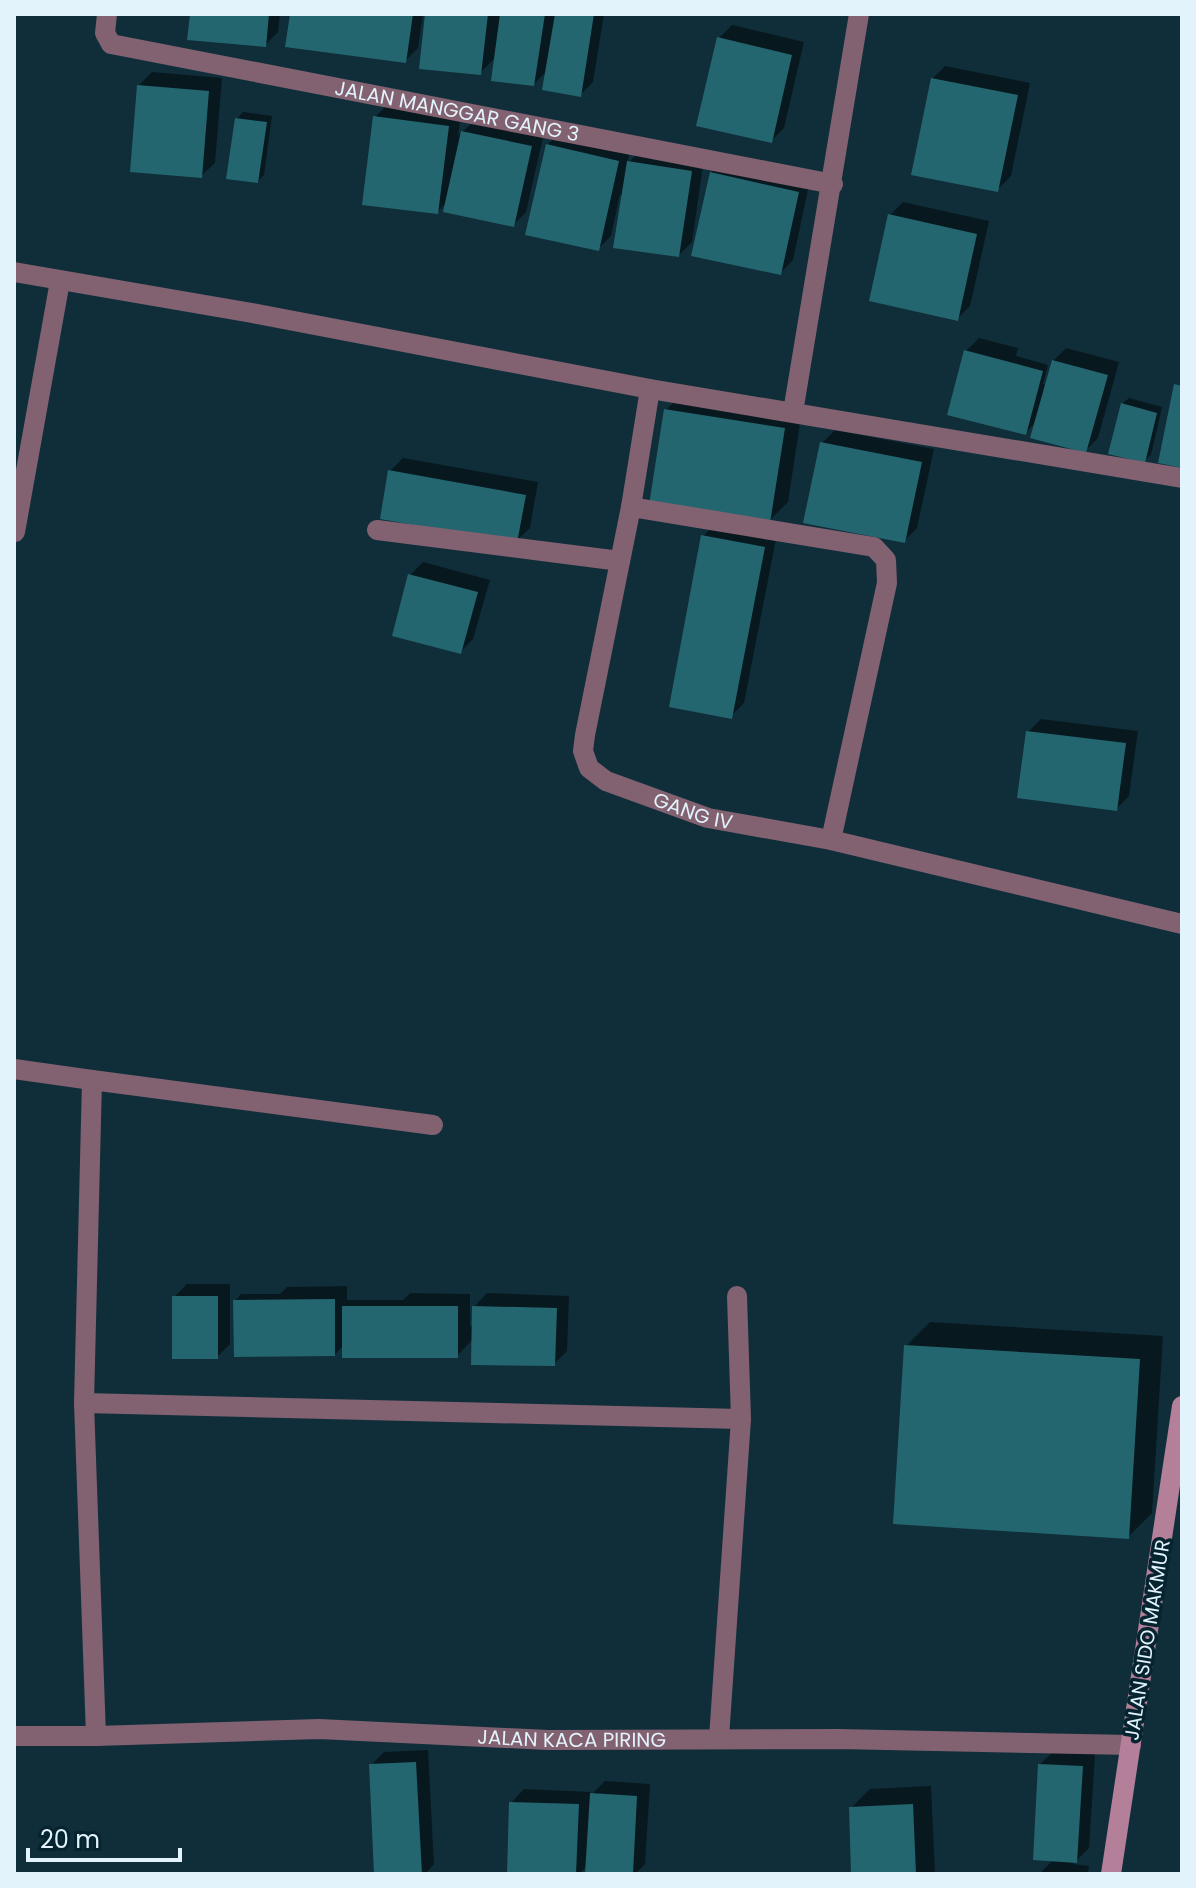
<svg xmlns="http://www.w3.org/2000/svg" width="1196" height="1888" font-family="Poppins,sans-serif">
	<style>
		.shadow { fill: #0007 }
		.building { fill: #24666f }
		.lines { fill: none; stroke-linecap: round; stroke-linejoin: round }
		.street { stroke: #826171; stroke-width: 20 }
		.secondary { stroke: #b37f99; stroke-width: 20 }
		.labels { text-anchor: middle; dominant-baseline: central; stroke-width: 7; stroke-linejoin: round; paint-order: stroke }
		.street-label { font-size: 20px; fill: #e2f3fc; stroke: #052430 }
	</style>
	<rect width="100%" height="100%" fill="#0f2e3a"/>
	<path class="shadow" d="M192,14H280L278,32L265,45Z
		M292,14H423L418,48L405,61Z
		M427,14H604L593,82L580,95L548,70L534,84L496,57L480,73Z
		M732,25L804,42L784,128L771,141L719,38Z
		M945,66L1030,83L1011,176L998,189L932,79Z
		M152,72L222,78L215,163L201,176L139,85Z
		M388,104L461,114L458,136L476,119L544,133L526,212L513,225L447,202L437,212L375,117Z
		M243,112L272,116L264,175L258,181L237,119Z
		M560,132L631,148L627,164L642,149L704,158L692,242L679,255L620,194L611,236L598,249L547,145Z
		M724,160L810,180L793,260L780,273L711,173Z
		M903,202L989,221L970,306L957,319L890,215Z
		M979,338L1018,348L1016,356L1048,365L1043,384L1046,385L1053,361L1066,348L1119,362L1098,438L1085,451L1036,422L1025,433L966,351Z
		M685,391L802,410L788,502L769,521L666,410Z
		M1129,398L1162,407L1151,455L1144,461L1122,404Z
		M835,430L934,449L917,528L904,541L822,443Z
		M403,458L538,482L530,528L516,541L390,471Z
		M716,523L777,534L744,703L731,716L703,536Z
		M423,562L490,580L473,639L460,652L410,575Z
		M1041,719L1138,731L1129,796L1116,809L1028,732Z
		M187,1284H230V1344L217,1357L174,1297Z
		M347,1286V1300H403L410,1293L470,1294V1326H474V1307L487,1293L569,1296L567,1351L554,1364L473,1339L457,1356L344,1345L335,1354L235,1301L241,1294H280L287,1287Z
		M930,1322L1163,1336L1152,1513L1128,1537L906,1346Z
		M428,1750L434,1864L425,1874H376L371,1765L384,1752Z
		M1054,1751L1095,1754L1089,1848L1073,1864L1089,1866L1088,1874H1039L1053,1860L1040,1764Z
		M605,1781L650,1784L645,1864L635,1874H587L588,1865L579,1874H509L511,1803L524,1789L591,1792V1795Z
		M931,1786L935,1874H853L851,1808L870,1789Z"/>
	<path class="building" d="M190,14H269L266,47L187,40Z
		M290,14H413L406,63L285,47Z
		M425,14H488L481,75L419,69Z
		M500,14H545L534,86L491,81Z
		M555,14H594L581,97L542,90Z
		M717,37L792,55L772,143L696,126Z
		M931,78L1018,95L998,192L911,175Z
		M137,85L209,91L202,178L130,172Z
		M373,116L449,126L438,214L362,205Z
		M235,118L267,122L258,183L226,179Z
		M461,131L532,146L514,227L443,212Z
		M546,144L619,161L599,251L525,235Z
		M627,161L692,171L679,257L613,248Z
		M710,172L799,192L781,275L691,256Z
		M888,214L977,234L958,321L869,301Z
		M964,350L1043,371L1026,435L947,415Z
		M1052,360L1108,375L1086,453L1030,438Z
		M1174,384L1182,386V468L1158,463Z
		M1121,403L1157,413L1145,463L1108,454Z
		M664,409L785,428L770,523L649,505Z
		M820,442L922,462L905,543L803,523Z
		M388,470L526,495L517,543L380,519Z
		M701,535L765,547L732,719L669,707Z
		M408,574L478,592L461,654L392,636Z
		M1026,731L1126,743L1117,811L1017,798Z
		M172,1296H218V1359H172Z
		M335,1299V1356L234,1357L233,1300Z
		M342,1306H458V1358H342Z
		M472,1306L557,1308L555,1366L471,1365Z
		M904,1345L1140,1359L1129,1539L893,1524Z
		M416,1762L422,1874H374L369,1764Z
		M1038,1764L1083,1766L1077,1863L1033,1860Z
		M590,1793L637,1796L633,1874H585Z
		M509,1802L579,1804L576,1874H507Z
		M913,1804L916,1874H851L849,1807Z"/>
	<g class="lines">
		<g class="street">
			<path id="s1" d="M107,14L105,33L111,44L833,184"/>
			<path d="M14,272L252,313L650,389L1182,478"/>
			<path id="s2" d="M650,389L631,507L585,735L583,751L589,768L606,781L708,818L831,840L1182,924"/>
			<path d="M793,412L859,14"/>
			<path d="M631,507L874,547L886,560L887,583L831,840"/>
			<path d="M377,530L620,561"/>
			<path d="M15,532L60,281"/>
			<path d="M14,1069L92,1080"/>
			<path d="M84,1403L741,1419"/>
			<path id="s3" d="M14,1736H96L319,1729L548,1740L838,1739L1131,1745"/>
			<path d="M96,1736L84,1403L92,1080L433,1125"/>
			<path d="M719,1738L741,1419L737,1296"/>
		</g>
		<path class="secondary" d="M1111,1874L1182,1406"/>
	</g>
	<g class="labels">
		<g class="street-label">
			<text stroke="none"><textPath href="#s1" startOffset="384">JALAN MANGGAR GANG 3</textPath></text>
			<text stroke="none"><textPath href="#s2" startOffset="500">GANG IV</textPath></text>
			<text transform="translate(1147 1640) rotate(-81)">JALAN SIDO MAKMUR</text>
			<text stroke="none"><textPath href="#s3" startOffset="558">JALAN KACA PIRING</textPath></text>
		</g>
	</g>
	<rect width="1196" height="1888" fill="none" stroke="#e2f3fc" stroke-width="32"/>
	<path d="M28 1848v12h152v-12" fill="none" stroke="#e2f3fc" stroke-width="4"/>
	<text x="40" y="1848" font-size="24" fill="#e2f3fc" stroke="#052430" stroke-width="6" paint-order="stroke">20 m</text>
</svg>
